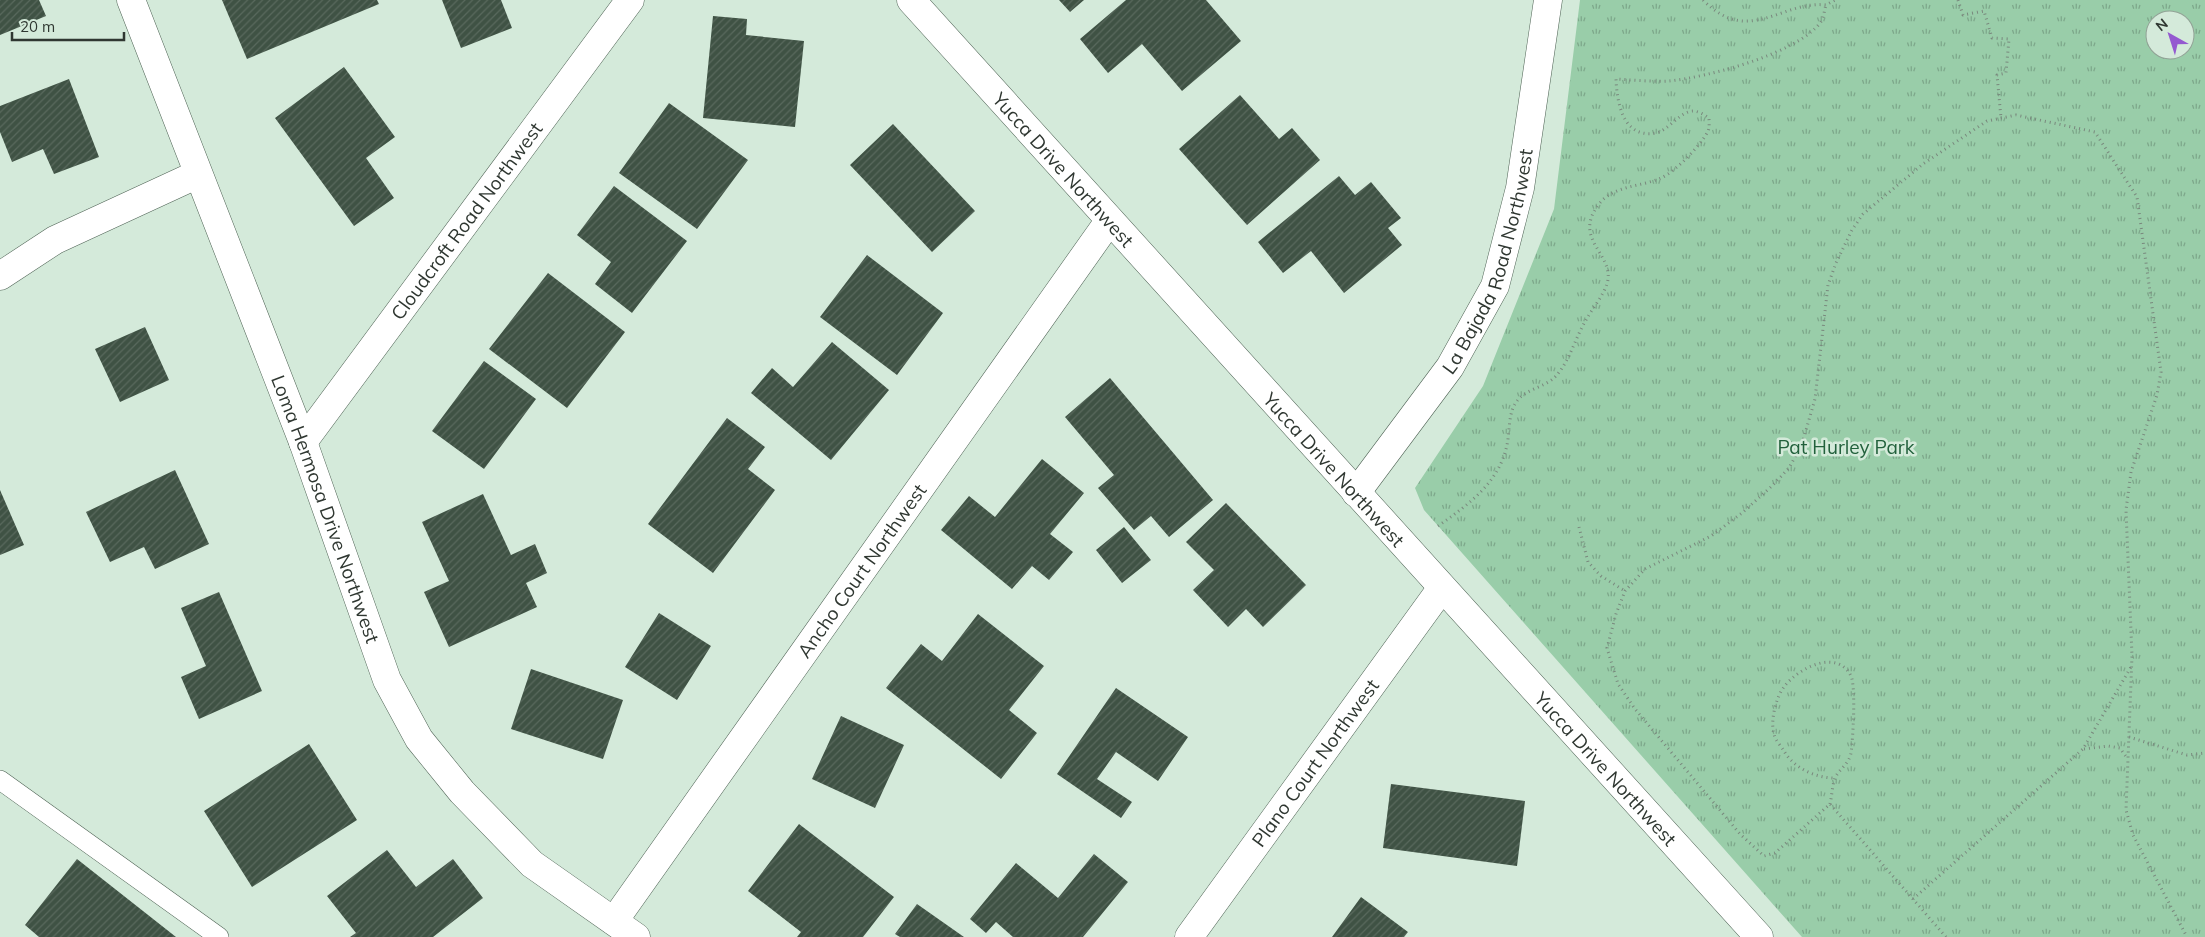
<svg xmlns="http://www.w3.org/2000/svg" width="2205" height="937" font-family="Mulish,sans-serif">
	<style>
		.grass { fill: url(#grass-tufts); fill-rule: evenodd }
		.building { fill: url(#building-hatch) }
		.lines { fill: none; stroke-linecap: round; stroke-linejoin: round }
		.lane-casing { stroke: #4f6355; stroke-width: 20 }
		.street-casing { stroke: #4f6355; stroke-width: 29 }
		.secondary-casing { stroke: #4f6355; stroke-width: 29 }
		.path { stroke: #79887d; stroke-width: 3; stroke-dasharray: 1 4; stroke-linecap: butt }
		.lane { stroke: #fff; stroke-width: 19 }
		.street { stroke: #fff; stroke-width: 28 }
		.secondary { stroke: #fff; stroke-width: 28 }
		.labels { text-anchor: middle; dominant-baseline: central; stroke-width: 5; stroke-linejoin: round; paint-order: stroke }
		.street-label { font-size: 19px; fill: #2f3731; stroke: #d4eada }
		.park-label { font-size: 19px; fill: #22613c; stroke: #d4eada }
	</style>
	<defs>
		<pattern id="grass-tufts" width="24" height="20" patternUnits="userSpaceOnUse" patternTransform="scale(1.25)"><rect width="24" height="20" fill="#99cda9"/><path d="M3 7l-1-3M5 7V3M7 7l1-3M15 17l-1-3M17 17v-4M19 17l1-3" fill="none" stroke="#7da78a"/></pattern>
		<pattern id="building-hatch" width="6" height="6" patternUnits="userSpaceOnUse" patternTransform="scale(1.25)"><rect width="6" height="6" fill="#3f5244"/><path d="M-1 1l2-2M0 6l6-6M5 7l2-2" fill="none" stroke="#59695d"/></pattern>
	</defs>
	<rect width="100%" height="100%" fill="#d4eada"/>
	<path class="grass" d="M1580,0H2205V937H1802L1424,510L1415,488L1483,386L1554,209ZM2155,20H2185V50H2155Z"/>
	<path class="building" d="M0,0H39L46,16L0,35Z
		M222,0H377L379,4L247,59Z
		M442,0H501L512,28L461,48Z
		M1059,0H1084L1070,12Z
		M1126,0H1206L1241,41L1182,91L1142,44L1108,73L1080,39Z
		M713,16L747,19L746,35L804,41L795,127L703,118Z
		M344,67L395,137L366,158L394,198L354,226L275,118Z
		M69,79L99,157L54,174L43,149L12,162L0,132V106Z
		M1240,95L1279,139L1292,128L1320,160L1247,225L1179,149Z
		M669,103L748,160L697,229L619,173Z
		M893,124L975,211L932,252L850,165Z
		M1339,176L1355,195L1371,182L1401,218L1388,228L1402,245L1344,293L1311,251L1283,273L1258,242Z
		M614,186L687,241L632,313L595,284L611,262L577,235Z
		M867,255L943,313L897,375L820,317Z
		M548,273L625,332L567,408L489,349Z
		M145,327L169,380L120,402L95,349Z
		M832,342L889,390L831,460L751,393L772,368L793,387Z
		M484,361L536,399L484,469L432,431Z
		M1110,378L1213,500L1169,537L1151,516L1134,530L1098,488L1114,475L1065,417Z
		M727,418L765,447L748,469L775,490L713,573L648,524Z
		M1042,459L1084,493L1050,534L1073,552L1049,580L1032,566L1012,589L941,530L969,496L995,517Z
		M175,470L209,544L155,569L144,547L110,562L86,512Z
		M0,490L24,545L0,555Z
		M483,494L511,555L535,544L547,573L526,583L537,607L449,647L424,592L449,581L422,522Z
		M1226,503L1306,585L1263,627L1246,609L1228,627L1193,590L1214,570L1186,542Z
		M1124,527L1151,560L1122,583L1096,550Z
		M219,592L262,691L199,719L181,677L206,666L181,608Z
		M659,613L711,646L677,700L625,667Z
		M978,614L1044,666L1009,710L1037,733L1001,779L886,688L921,644L942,661Z
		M531,669L623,700L603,759L511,729Z
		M1116,688L1188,737L1158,781L1116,752L1097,779L1132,802L1121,818L1057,774Z
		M841,716L904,745L875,808L812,779Z
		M309,744L357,820L252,887L204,811Z
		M1391,784L1525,801L1517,866L1383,848Z
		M799,824L894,897L863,937H797L801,932L748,891Z
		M387,850L416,887L453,859L483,898L433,937H350L356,933L327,896Z
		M1094,854L1128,882L1083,937H1013L996,922L986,933L970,919L1016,863L1058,898Z
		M77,859L176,937H39L25,925Z
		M1361,897L1408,932L1404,937H1332Z
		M917,904L964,937H900L895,934Z"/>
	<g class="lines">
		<g class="lane-casing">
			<path id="lane" d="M0,780L219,937"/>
		</g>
		<g class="street-casing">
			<g id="street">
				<path id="s1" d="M131,0L303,442L387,680L419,739L462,792L532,864L636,937"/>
				<path d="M0,276L55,240L198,174"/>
				<path id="s2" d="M303,442L630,0"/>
				<path id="s3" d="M1356,493L1450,367L1495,286L1520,188L1548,0"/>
				<path id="s4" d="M614,921L1109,221"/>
				<path id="s5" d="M1189,937L1441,589"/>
			</g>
		</g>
		<g class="secondary-casing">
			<g id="secondary">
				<path id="s6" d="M911,0C1192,314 1475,626 1759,937"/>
			</g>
		</g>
		<path class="path" d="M1703,0C1749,47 1782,0 1826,5L1835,0
			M1958,0L1963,15L1984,11L1992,38L2009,39L2006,73L1997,75L2001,118
			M1438,526C1468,505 1499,483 1507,445C1510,431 1508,412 1517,401C1526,389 1545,387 1555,377C1570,361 1575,338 1586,320C1592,309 1603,296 1607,284C1616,254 1571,240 1599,204C1614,185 1641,187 1661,178C1675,172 1700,146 1707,133C1710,129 1709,123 1709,118C1703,114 1696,109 1688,112C1677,116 1668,130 1656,133C1623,139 1617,103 1616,79C1633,80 1652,82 1669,81C1708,77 1796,54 1820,23C1824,18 1824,11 1826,5
			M1579,527L1588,562L1601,576L1625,591
			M2129,737L2187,755L2205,753
			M2084,749L2108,746L2120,748L2127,758
			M1830,804C1832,796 1832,786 1835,778C1839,769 1849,764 1851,753C1853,739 1856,687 1851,676C1837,648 1798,668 1784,687C1776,697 1770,721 1774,734C1775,740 1781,746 1784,751C1794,768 1815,778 1835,778
			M1913,899L2083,749L2131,667
			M1946,937L1830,804L1775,853L1764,856L1740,834L1635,709L1618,684L1607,648L1616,614L1625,591L1645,569L1711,536L1742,513L1773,485L1789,468L1802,444L1815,399L1828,285L1836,263L1852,230L1863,214L1923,164L1987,121L2016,115L2095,132L2137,197L2161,372L2157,395L2131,472L2126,510L2132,656L2126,810L2133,835L2187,937"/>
		<use href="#lane" class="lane"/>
		<use href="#street" class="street"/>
		<use href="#secondary" class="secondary"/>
	</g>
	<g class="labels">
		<g class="street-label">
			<text stroke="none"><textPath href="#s6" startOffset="228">Yucca Drive Northwest</textPath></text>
			<text stroke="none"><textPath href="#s2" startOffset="275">Cloudcroft Road Northwest</textPath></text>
			<text stroke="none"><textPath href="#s3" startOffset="271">La Bajada Road Northwest</textPath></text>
			<text stroke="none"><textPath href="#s6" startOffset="632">Yucca Drive Northwest</textPath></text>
			<text stroke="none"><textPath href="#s1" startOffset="545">Loma Hermosa Drive Northwest</textPath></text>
			<text stroke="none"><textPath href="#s4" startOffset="429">Ancho Court Northwest</textPath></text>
			<text stroke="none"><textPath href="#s5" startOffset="215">Plano Court Northwest</textPath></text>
			<text stroke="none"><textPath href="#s6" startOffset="1036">Yucca Drive Northwest</textPath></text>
		</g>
		<g class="park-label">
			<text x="1846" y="447">Pat Hurley Park</text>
		</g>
	</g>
	<g transform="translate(2170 35) rotate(321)"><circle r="24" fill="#d4eada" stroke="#92a296"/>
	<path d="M0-4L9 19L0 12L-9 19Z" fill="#9459d0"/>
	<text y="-8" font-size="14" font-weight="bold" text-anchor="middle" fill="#2f3731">N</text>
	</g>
	<path d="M12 32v8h112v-8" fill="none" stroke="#2f3731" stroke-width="2.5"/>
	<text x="20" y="32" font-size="15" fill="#2f3731" stroke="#d4eada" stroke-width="4" paint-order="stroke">20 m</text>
</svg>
